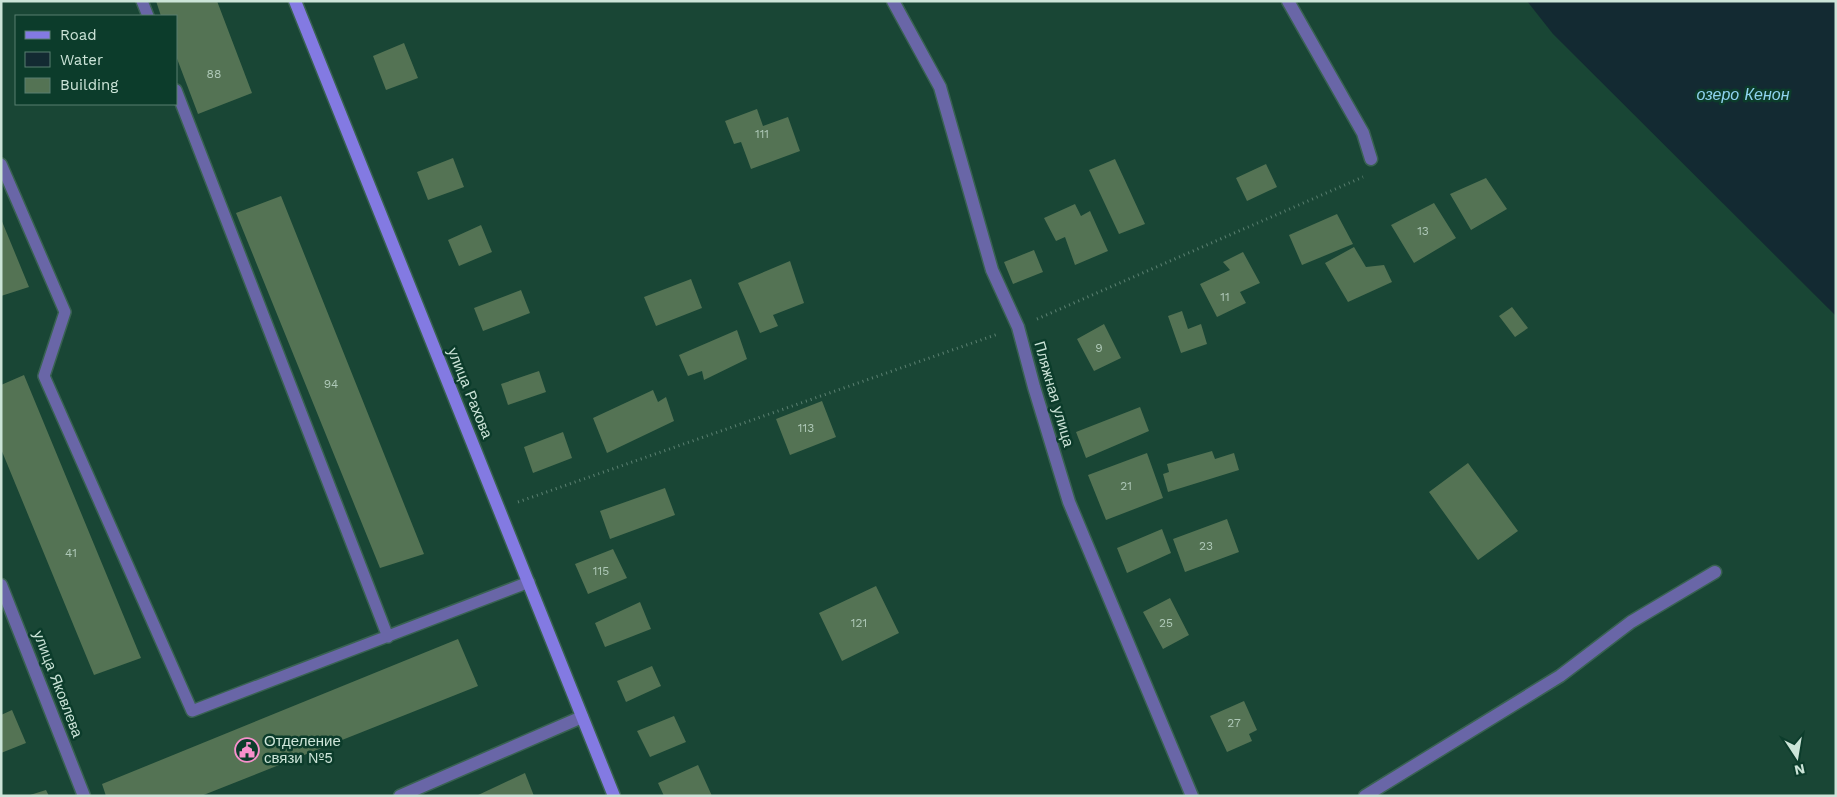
<svg xmlns="http://www.w3.org/2000/svg" width="1837" height="797" font-family="'Work Sans',sans-serif">
	<style>
		.water { fill: #132a32 }
		.building { fill: #547354 }
		.lines { fill: none; stroke-linecap: round; stroke-linejoin: round }
		.lane-casing { stroke: #396252; stroke-width: 14 }
		.street-casing { stroke: #396252; stroke-width: 15 }
		.secondary-casing { stroke: #396252; stroke-width: 15 }
		.path { stroke: #5c8172; stroke-width: 3; stroke-dasharray: 1 4; stroke-linecap: butt }
		.lane { stroke: #6966a7; stroke-width: 11 }
		.street { stroke: #6966a7; stroke-width: 12 }
		.secondary { stroke: #837ae2; stroke-width: 12 }
		.labels { text-anchor: middle; dominant-baseline: central; stroke-width: 5; stroke-linejoin: round; paint-order: stroke }
		.number-label { font-size: 12px; fill: #aec8b7 }
		.street-label { font-size: 15px; fill: #cce4d8; stroke: #0c3c2b }
		.poi-label { font-size: 15px; fill: #cce4d8; stroke: #0c3c2b; text-anchor: start }
		.water-label { font-size: 16px; font-style: italic; fill: #8ed2ed; stroke: #0c3c2b }
	</style>
	<rect width="100%" height="100%" fill="#194635"/>
	<path class="water" d="M1527,1H1836V316L1553,34Z"/>
	<path class="building" d="M156,1H217L252,93L198,114L176,56V16H161Z
		M404,43L418,78L386,90L373,56Z
		M757,109L763,126L788,117L800,151L751,169L741,142L734,144L725,121Z
		M453,158L464,187L428,200L417,172Z
		M1115,159L1145,224L1119,234L1089,170Z
		M1266,164L1277,187L1247,201L1236,178Z
		M1486,178L1507,209L1471,230L1450,194Z
		M281,196L424,554L380,568L236,213Z
		M1434,203L1456,238L1414,263L1391,225Z
		M1075,204L1081,216L1090,211L1108,251L1075,265L1065,237L1056,241L1044,218Z
		M1337,214L1353,244L1302,265L1289,235Z
		M1,219L29,287L1,296Z
		M481,225L492,252L459,266L448,240Z
		M1354,247L1366,267L1384,265L1392,282L1348,302L1325,263Z
		M1034,250L1043,272L1013,284L1004,262Z
		M1243,252L1260,283L1240,292L1246,303L1217,317L1200,284L1230,270L1223,262Z
		M790,261L804,303L773,315L778,326L760,333L738,283Z
		M691,279L702,308L656,326L644,297Z
		M521,290L530,313L483,331L474,308Z
		M1512,307L1528,328L1515,337L1499,316Z
		M1182,311L1188,329L1201,324L1207,344L1181,353L1168,316Z
		M1104,324L1121,358L1094,371L1077,339Z
		M737,330L747,359L704,380L702,371L688,376L679,355Z
		M539,371L546,392L508,405L501,384Z
		M24,375L141,658L94,675L1,449V385Z
		M653,390L658,402L666,397L674,421L607,453L593,418Z
		M822,401L836,437L790,455L776,419Z
		M1140,407L1149,431L1086,458L1076,432Z
		M563,432L572,458L533,473L524,447Z
		M1212,451L1215,459L1234,453L1239,470L1168,492L1163,474L1169,472L1167,464Z
		M1147,453L1163,498L1106,520L1088,475Z
		M1468,463L1518,531L1478,560L1429,492Z
		M665,488L675,515L610,539L600,511Z
		M1227,519L1239,552L1185,572L1173,539Z
		M1162,529L1171,553L1127,573L1117,548Z
		M613,549L627,578L588,594L575,564Z
		M876,586L899,633L842,661L819,613Z
		M1170,598L1189,635L1163,649L1143,612Z
		M640,602L651,629L605,647L595,623Z
		M458,639L478,686L201,796H106L102,784Z
		M652,666L661,686L626,702L617,681Z
		M1244,701L1257,730L1249,734L1252,741L1227,752L1210,716Z
		M12,710L26,743L1,753V715Z
		M674,716L686,742L650,757L637,731Z
		M698,765L712,796H664L658,783Z
		M525,773L534,796H476Z
		M46,790L49,796H30V795Z"/>
	<g class="lines">
		<g class="lane-casing">
			<path id="lane" d="M142,1L148,16
				M176,90L388,637
				M1,164L65,312L44,376L192,711L529,582"/>
		</g>
		<g class="street-casing">
			<path id="street" d="M893,1L940,87L992,270L1018,327L1034,387L1069,502L1192,796
				M1288,1L1363,133L1371,159
				M1,585L84,796
				M400,796L582,717
				M1365,796L1560,676L1631,622L1715,572"/>
		</g>
		<g class="secondary-casing">
			<path id="secondary" d="M295,1L614,796"/>
		</g>
		<path class="path" d="M1037,319L1363,177
			M518,502L998,334"/>
		<use href="#lane" class="lane"/>
		<use href="#street" class="street"/>
		<use href="#secondary" class="secondary"/>
	</g>
	<defs>
		<g id="civic-ring" transform="scale(1.25)"><circle r="9.5" fill="#0c3c2b" stroke="#f890cc" stroke-width="1.5"/><path d="M-.6-6.5H3V-4.5H.6V-3L4-1V1h2V6H-6V1h2V-1L-.6-3ZM-1.2 2.5V6h2.4V2.5Z" fill="#f890cc"/></g>
	</defs>
	<g fill-rule="evenodd">
		<use href="#civic-ring" x="247" y="750"/>
	</g>
	<g class="labels">
		<g class="number-label">
			<text x="214" y="74">88</text>
			<text x="762" y="134">111</text>
			<text x="1423" y="231">13</text>
			<text x="1225" y="297">11</text>
			<text x="1099" y="348">9</text>
			<text x="331" y="384">94</text>
			<text x="806" y="428">113</text>
			<text x="1126" y="486">21</text>
			<text x="1206" y="546">23</text>
			<text x="71" y="553">41</text>
			<text x="601" y="571">115</text>
			<text x="859" y="623">121</text>
			<text x="1166" y="623">25</text>
			<text x="1234" y="723">27</text>
		</g>
		<g class="street-label">
			<text transform="translate(470 393) rotate(68)">улица Рахова</text>
			<text transform="translate(1054 394) rotate(74)">Пляжная улица</text>
			<text transform="translate(58 684) rotate(69)">улица Яковлева</text>
		</g>
		<g class="poi-label">
			<text x="264" y="741">Отделение<tspan x="264" dy="17">связи №5</tspan></text>
		</g>
		<g class="water-label">
			<text x="1743" y="94">озеро Кенон</text>
		</g>
	</g>
	<rect width="1837" height="797" fill="none" stroke="#cce4d8" stroke-width="5"/>
	<rect x="15" y="15" width="162" height="90" fill="#0c3c2b" stroke="#597f70"/>
	<rect x="25" y="31" width="25" height="8" fill="#837ae2" stroke="#597f70"/>
	<text x="60" y="40" font-size="15" fill="#cce4d8">Road</text>
	<rect x="25" y="52" width="25" height="15" fill="#132a32" stroke="#597f70"/>
	<text x="60" y="65" font-size="15" fill="#cce4d8">Water</text>
	<rect x="25" y="78" width="25" height="15" fill="#547354" stroke="#597f70"/>
	<text x="60" y="90" font-size="15" fill="#cce4d8">Building</text>
	<g transform="translate(1797 757) rotate(168)" stroke="#0c3c2b" stroke-width="4" paint-order="stroke">
	<path d="M0-4L9 19L0 12L-9 19Z" fill="#cce4d8"/>
	<text y="-8" font-size="14" font-weight="bold" text-anchor="middle" fill="#cce4d8">N</text>
	</g>
</svg>
